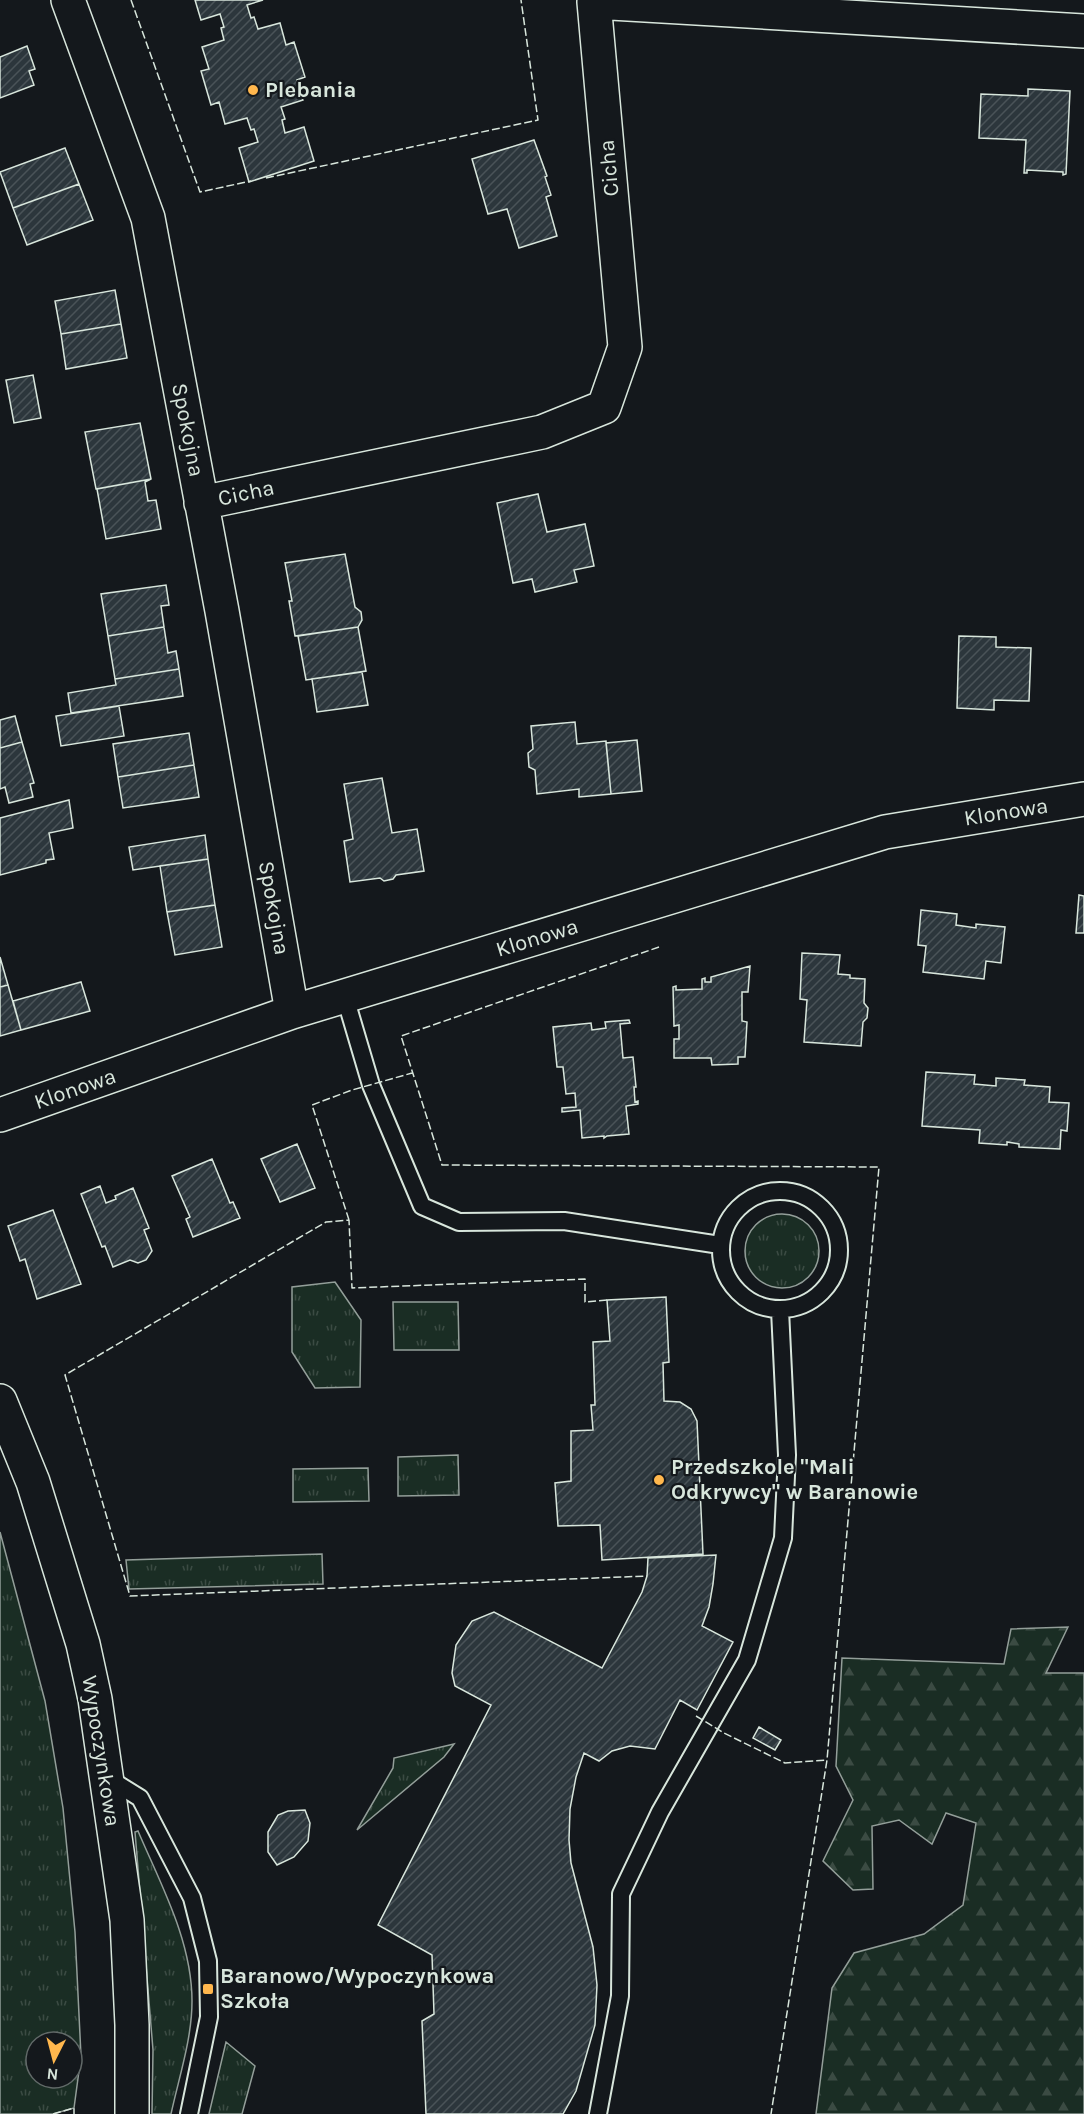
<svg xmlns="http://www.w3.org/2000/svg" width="1084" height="2114" font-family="Karla,sans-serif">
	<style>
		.grass { fill: url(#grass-tufts); stroke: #939e99; stroke-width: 1.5; fill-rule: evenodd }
		.forest { fill: url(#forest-firs); stroke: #939e99; stroke-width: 1.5 }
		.building { fill: url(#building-hatch); stroke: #d8e6dc; stroke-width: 1.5 }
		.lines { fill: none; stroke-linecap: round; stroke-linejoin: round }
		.service-casing { stroke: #d8e6dc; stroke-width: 20 }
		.minor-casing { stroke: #d8e6dc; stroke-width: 36 }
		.service { stroke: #14181c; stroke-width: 16 }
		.minor { stroke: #14181c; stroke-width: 33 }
		.fence { stroke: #d8e6dc; stroke-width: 1.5; stroke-dasharray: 8 3; stroke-linecap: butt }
		.poi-dot { fill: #ffb74d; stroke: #14181c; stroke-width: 2 }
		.labels { text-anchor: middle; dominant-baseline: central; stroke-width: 4.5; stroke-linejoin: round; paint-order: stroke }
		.poi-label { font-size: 22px; font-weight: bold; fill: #d8e6dc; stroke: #14181c; text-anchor: start }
		.street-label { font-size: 22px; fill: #d8e6dc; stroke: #14181c }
	</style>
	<defs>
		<pattern id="grass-tufts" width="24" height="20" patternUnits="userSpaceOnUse" patternTransform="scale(1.5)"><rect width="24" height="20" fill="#1a2d24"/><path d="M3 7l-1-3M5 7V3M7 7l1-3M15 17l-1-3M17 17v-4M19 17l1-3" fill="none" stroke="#3b4b43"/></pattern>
		<pattern id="forest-firs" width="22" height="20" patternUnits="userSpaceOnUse" patternTransform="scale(1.5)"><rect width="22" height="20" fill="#1a2d24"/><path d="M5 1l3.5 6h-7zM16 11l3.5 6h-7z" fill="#3b4b43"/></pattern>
		<pattern id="building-hatch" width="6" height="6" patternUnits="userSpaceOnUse" patternTransform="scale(1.5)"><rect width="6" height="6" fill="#2c363c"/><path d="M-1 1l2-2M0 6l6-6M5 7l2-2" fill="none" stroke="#4a5358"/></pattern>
	</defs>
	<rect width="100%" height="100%" fill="#14181c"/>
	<path class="grass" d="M745 1251a37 37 0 1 1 74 0a37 37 0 1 1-74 0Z
		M335,1282L361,1320L360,1387L315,1388L292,1352V1287Z
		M393,1302H458L459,1350H394Z
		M458,1455L459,1495L398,1496V1457Z
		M368,1468L369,1501L293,1502V1469Z
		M0,1532L45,1701L63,1808L75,1932L81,2056L74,2108L53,2114H0ZM36,2042H72V2078H36Z
		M322,1554L323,1584L129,1589L126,1560Z
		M454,1744L444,1757L357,1830L393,1768L394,1758Z
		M138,1831C161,1885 192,1941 192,2001C192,2039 179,2077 171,2114H152L153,2050L135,1832Z
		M226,2042L255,2066L242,2114H209Z"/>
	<path class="forest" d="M1068,1627L1046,1673H1084V2114H816L832,1988L854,1953L924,1934L963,1905L976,1823L946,1813L932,1844L899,1820L872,1826L873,1889L853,1890L823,1861L853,1800L836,1766L842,1658L1004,1664L1011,1629Z"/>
	<path class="building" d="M195,0H263L247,5L251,18L254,17L258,29L280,23L286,45L294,42L305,77L297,80L303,100L281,107L285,119L282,120L285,133L304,127L314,161L249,182L239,148L258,142L254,129L251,130L247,118L225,124L219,102L211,105L201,71L209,69L202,47L224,40L221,28L224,27L220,14L201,20Z
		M27,46L35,69L29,71L34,85L0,98V57Z
		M1028,89L1070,91L1066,174L1063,175V172L1027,170V173H1024L1026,140L979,138L981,94L1028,96Z
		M534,140L547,176L545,177L551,195L546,197L557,236L519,248L507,209L488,214L472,159Z
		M65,148L79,184L13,208L0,172Z
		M79,184L93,220L27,245L13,208Z
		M115,290L121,324L61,334L55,301Z
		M121,324L127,358L66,369L61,334Z
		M33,375L41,418L14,423L6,380Z
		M140,423L151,479L96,489L85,432Z
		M151,479L145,482L148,501L156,500L161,529L106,539L97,489Z
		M538,494L547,532L585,524L594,566L574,570L577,582L535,592L532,579L513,583L497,503Z
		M345,554L355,607L361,612L362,620L358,627L295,636L289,601H292L285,563Z
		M166,585L169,605L161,606L164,627L108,636L101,594Z
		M164,627L168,653L176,651L179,669L115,679L108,636Z
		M358,627L366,671L306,680L298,636Z
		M959,636L996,637V647L1031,648L1029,701L994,700V710L957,708Z
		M179,669L183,696L71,713L68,693L116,685L115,679Z
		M362,672L368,705L317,712L312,679Z
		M119,706L124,736L61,746L56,716Z
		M15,716L22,742L0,748V720Z
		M575,722L577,744L606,741L611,794L579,797V789L537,794L535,770L529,767L528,753L533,749L531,726Z
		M189,733L194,765L118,777L113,744Z
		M637,740L642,791L611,794L606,743Z
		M22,742L34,783L30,784L33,797L9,803L5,787L0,789V748Z
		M194,765L199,797L123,808L118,777Z
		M382,778L392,833L417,829L424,871L396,875L393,879L384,881L380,878L350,882L344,841L353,839L344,784Z
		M69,800L73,828L49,833L54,859L46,860V863L0,875V818Z
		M205,835L208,859L133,870L129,847Z
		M208,859L215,905L167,912L160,866Z
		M1079,895L1084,896V933H1076Z
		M215,905L222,947L175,955L167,912Z
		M921,910L957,914L956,925L976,928V924L1005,927L1001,963L986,961L984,979L923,972L926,946L918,945Z
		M802,953L840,955L838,974L850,975V978L865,979L864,1003L868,1008L867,1018L863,1022L861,1046L804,1042L807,1000L800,999Z
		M0,957L8,985L0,987Z
		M750,966L748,992H742V1021L747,1022L745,1057H738V1064L712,1065L711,1058H674V1039H679V1025L674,1026L673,987L676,986V990L702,989V979L705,978V982H711V977Z
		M81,982L90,1011L21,1030L13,1001Z
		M8,985L21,1030L0,1036V987Z
		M629,1020L630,1023L620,1024L623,1058L633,1057L636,1087H634L635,1102L638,1101V1104L626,1106L629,1134L607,1136L604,1138V1136L582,1138L580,1110L562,1112V1108L576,1107L575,1093L566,1094L563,1067H557L553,1027L591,1023L592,1030L606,1028L605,1022Z
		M926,1072L975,1075L974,1084L996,1086V1078L1025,1080L1024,1085L1050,1087L1049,1102L1069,1103L1067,1131L1061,1130L1060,1149L1019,1147V1144L1007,1142V1145L979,1143L980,1130L922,1126Z
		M297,1144L315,1188L280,1202L261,1159Z
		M212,1159L230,1203L233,1202L240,1218L193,1237L186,1219L190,1217L172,1176Z
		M100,1186L106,1203L116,1199L115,1196L133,1188L149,1228L144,1230L152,1251L146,1260L138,1263L130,1260L113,1267L105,1246L102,1247L81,1194Z
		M53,1210L81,1284L37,1299L25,1259L20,1261L8,1226Z
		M666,1297L669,1362L663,1363L664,1401L680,1402L691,1409L697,1421L703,1554L602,1560L600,1525L558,1526L555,1483L571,1481V1431L593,1430L591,1405H595L593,1342L610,1341L607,1300Z
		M716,1555L713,1584L709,1607L702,1626L733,1642L697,1710L680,1700L655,1749L630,1746L612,1751L599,1761L584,1753L576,1777L570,1809L569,1840L571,1863L593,1947L597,1985L595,2025L576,2091L563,2114H426L422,2021L434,2014L432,1955L378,1925L491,1705L455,1686L452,1673L456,1645L472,1621L494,1612L602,1668L642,1592L647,1576L648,1558Z
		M759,1727L781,1740L775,1750L753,1738Z
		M305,1810L310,1823L308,1841L294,1857L277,1865L268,1852V1832L278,1815L288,1811Z"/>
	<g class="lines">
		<g class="service-casing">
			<path id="service" d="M345,997L371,1085L422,1206L459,1222L564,1221L720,1245
				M721 1250a59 59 0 1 1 118 0a59 59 0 1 1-118 0Z
				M106,1777L140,1798L192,1898L208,1961L209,2017L189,2114
				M598,2114L620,1996L621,1894L660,1812L747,1660L783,1538L787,1455L780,1310"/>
		</g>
		<g class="minor-casing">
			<path id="minor" d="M68,0L148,218L222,611L292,1012
				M201,503L542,432L604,407L625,347L594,2L1084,31
				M0,1115L292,1012L885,832L1084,799
				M0,1401L33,1482L83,1644L95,1699L127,1920L132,2025V2114"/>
		</g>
		<use href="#service" class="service"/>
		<use href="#minor" class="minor"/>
		<path class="fence" d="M131,0L200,192L251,181
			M266,178L538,120L521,0
			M659,947L401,1036L442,1165L879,1167L827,1760L771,2114
			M349,1220L312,1105L352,1090L412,1073
			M607,1300L585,1302V1279L352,1288L349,1220L326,1222L65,1375L130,1596L647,1576
			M696,1716L724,1733L785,1763L827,1760
			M53,2114L74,2108V2114"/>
	</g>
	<g class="poi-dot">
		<circle cx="253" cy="90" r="6"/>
		<circle cx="659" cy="1480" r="6"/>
		<rect x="202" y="1983" width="12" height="12" rx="3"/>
	</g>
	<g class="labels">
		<g class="poi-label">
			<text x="265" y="90">Plebania</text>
			<text x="671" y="1467">Przedszkole "Mali<tspan x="671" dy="25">Odkrywcy" w Baranowie</tspan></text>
			<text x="220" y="1976">Baranowo/Wypoczynkowa<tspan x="220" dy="25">Szkoła</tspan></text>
		</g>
		<g class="street-label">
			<text transform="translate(609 168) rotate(-95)">Cicha</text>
			<text transform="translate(188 430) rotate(79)">Spokojna</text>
			<text transform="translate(246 493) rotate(-12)">Cicha</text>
			<text transform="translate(1006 812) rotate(-9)">Klonowa</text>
			<text transform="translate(274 908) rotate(80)">Spokojna</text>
			<text transform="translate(537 938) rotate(-17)">Klonowa</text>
			<text transform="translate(75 1089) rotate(-19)">Klonowa</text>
			<text transform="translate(101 1751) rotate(81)">Wypoczynkowa</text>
		</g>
	</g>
	<g transform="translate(54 2060) rotate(186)"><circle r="28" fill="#14181c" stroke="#626a69" stroke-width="1.5"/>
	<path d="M0-4.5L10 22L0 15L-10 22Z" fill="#ffb74d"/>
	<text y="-9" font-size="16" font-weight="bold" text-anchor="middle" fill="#d8e6dc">N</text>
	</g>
</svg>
